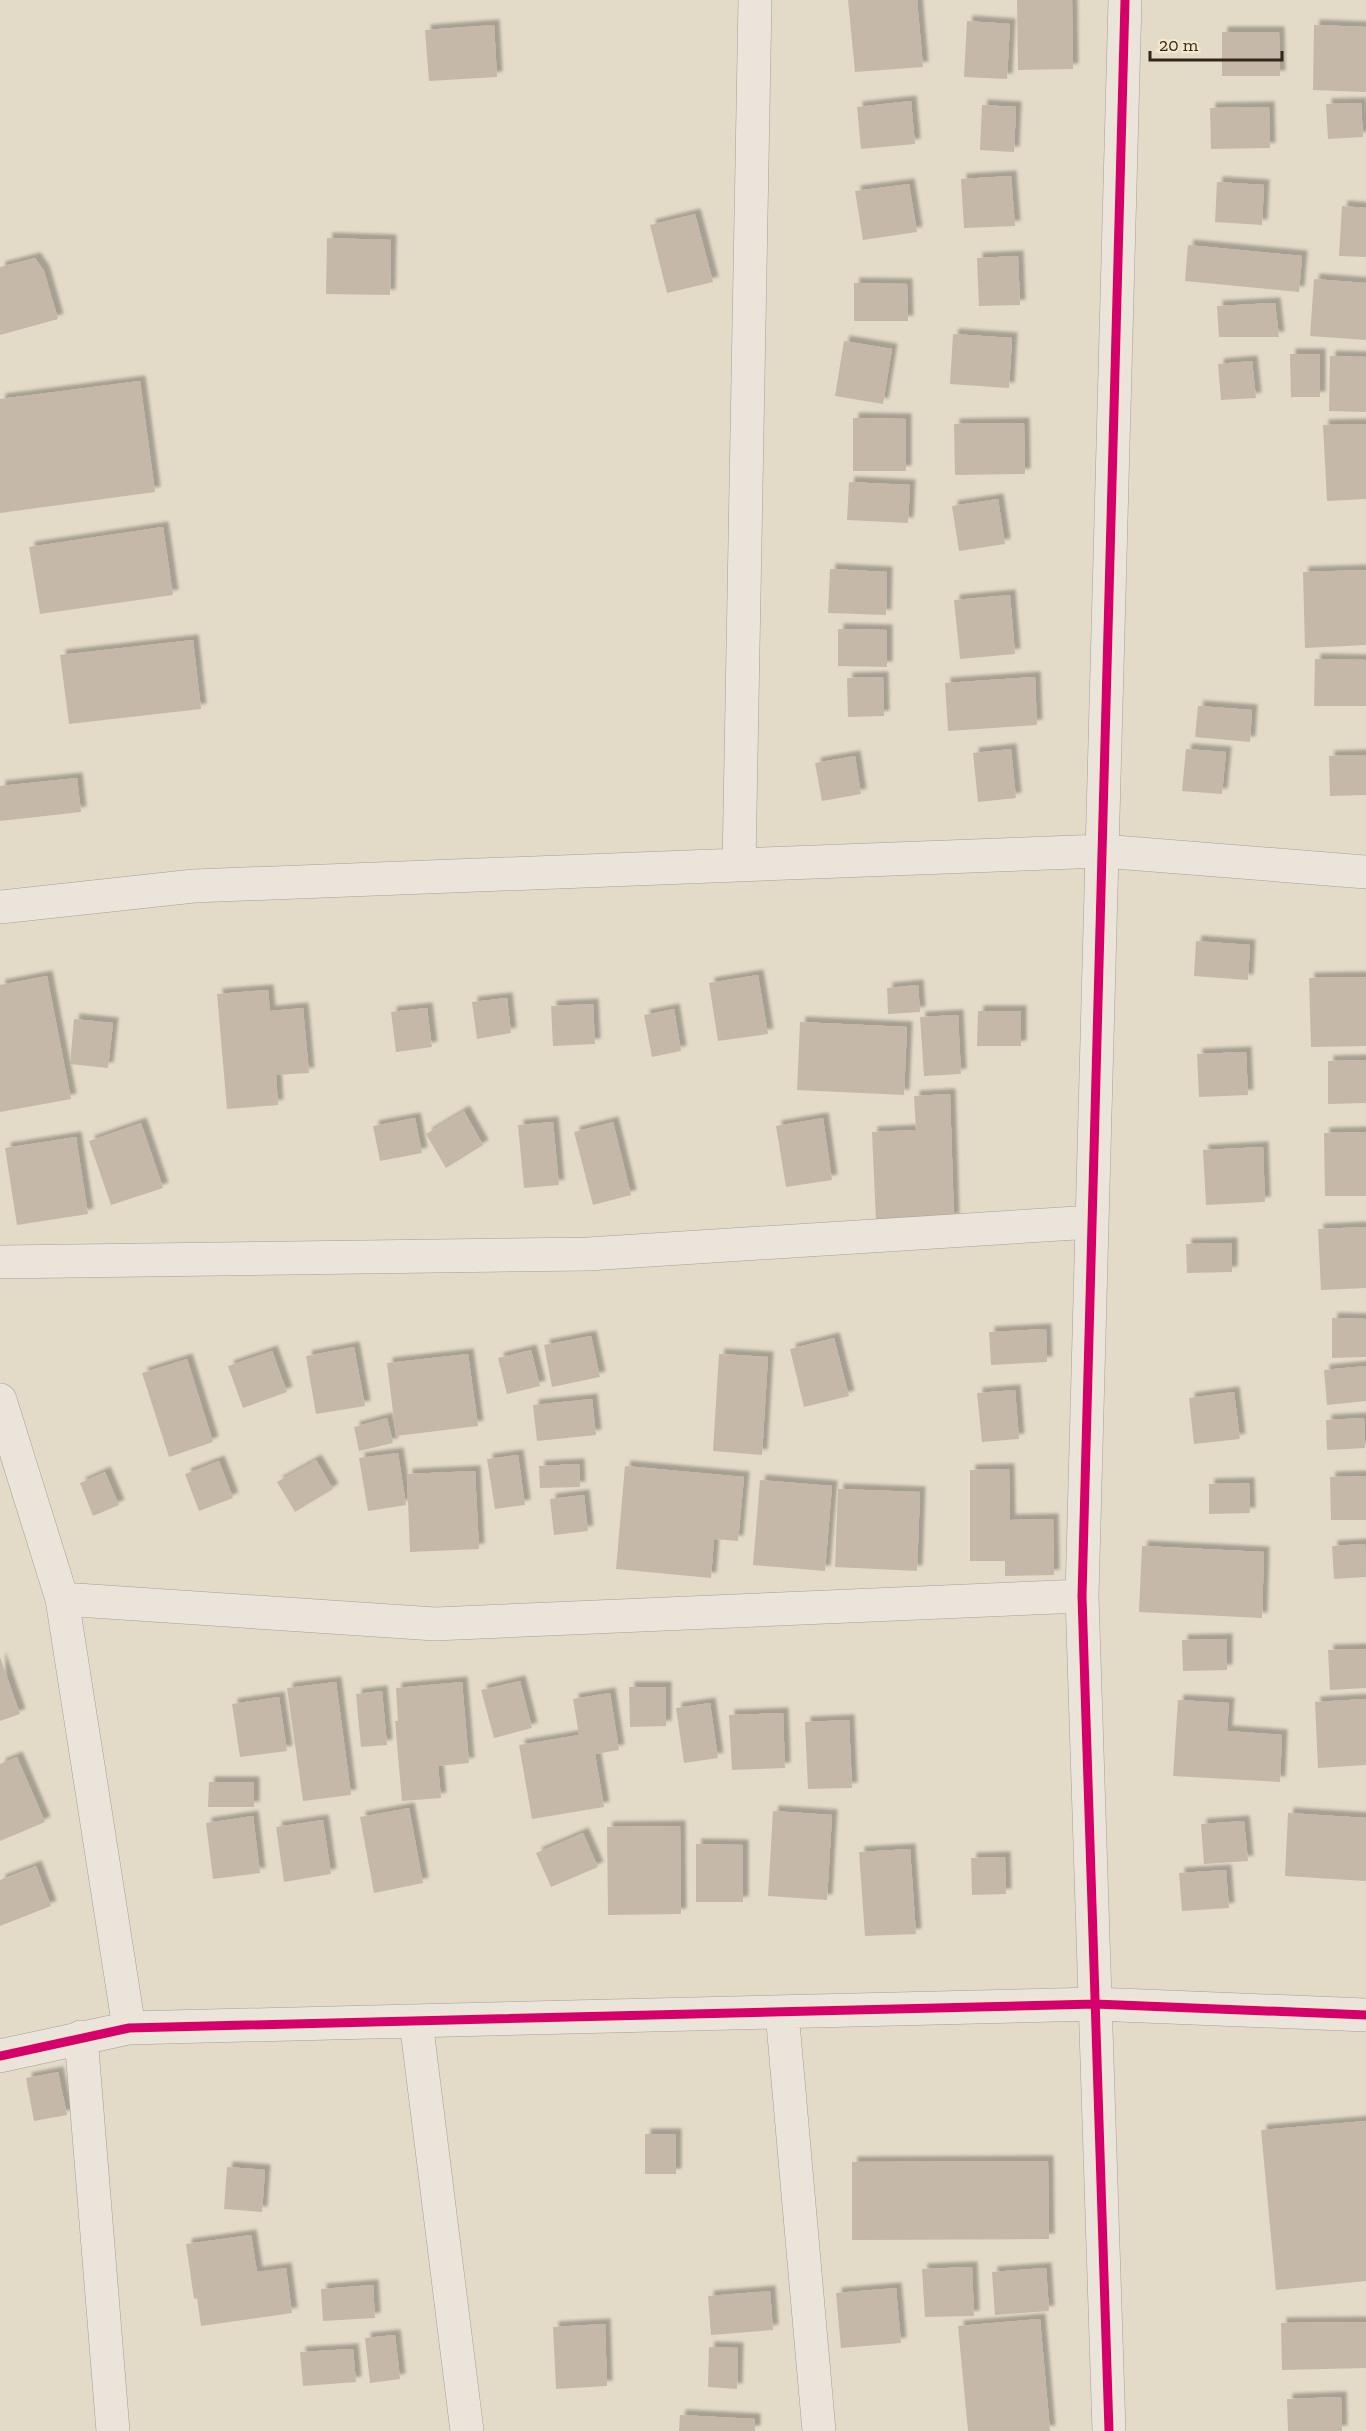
<svg xmlns="http://www.w3.org/2000/svg" width="1366" height="2431" font-family="'Zilla Slab',serif">
	<style>
		.building { fill: #c6b8a9; filter: url(#shadow) }
		.lines { fill: none; stroke-linecap: round; stroke-linejoin: round }
		.minor-casing { stroke: #a79f92; stroke-width: 34 }
		.minor { stroke: #eae4da; stroke-width: 33 }
		.cycleway-casing { stroke: #f5e8cc; stroke-width: 13 }
		.cycleway { stroke: #d6006c; stroke-width: 9 }
	</style>
	<defs>
		<filter id="shadow"><feDropShadow dx="5.5" dy="-5.5" stdDeviation="1.5" flood-color="#0004"/></filter>
	</defs>
	<rect width="100%" height="100%" fill="#e3dac7"/>
	<path class="building" d="M848,0H917L923,67L855,72Z
		M1017,0H1072L1073,69L1018,70Z
		M967,21L1010,24L1007,79L964,77Z
		M494,25L497,77L429,81L425,30Z
		M1314,25L1366,27V92L1313,90Z
		M1222,32H1279L1280,76H1222Z
		M911,101L915,144L861,149L857,107Z
		M1361,103L1363,137L1328,139L1326,104Z
		M982,105L1016,107L1014,152L980,150Z
		M1269,107L1270,148L1211,149L1210,108Z
		M1011,176L1015,226L964,228L961,179Z
		M1217,182L1264,185L1262,225L1215,222Z
		M909,184L917,232L863,240L855,191Z
		M1342,206L1366,208V257L1339,256Z
		M695,214L713,282L667,293L650,225Z
		M327,238L391,240L390,295L326,294Z
		M1188,245L1302,256L1299,292L1185,281Z
		M1018,256L1020,305L979,306L977,258Z
		M35,258L44,271L58,319L0,335V267Z
		M1314,279L1366,283V340L1310,336Z
		M854,283L907,284L908,321H854Z
		M1275,303L1279,337H1219L1217,306Z
		M953,334L1012,338L1009,388L950,384Z
		M844,341L892,349L883,404L835,396Z
		M1290,354H1320V397H1291Z
		M1330,356L1366,357V412L1329,411Z
		M1252,361L1256,398L1221,400L1218,364Z
		M140,381L155,492L0,513V399Z
		M853,418L906,419V471H853Z
		M1024,423L1025,474L955,475L954,424Z
		M1366,424V499L1327,501L1323,425Z
		M849,482L910,485L908,523L847,520Z
		M998,499L1005,544L959,551L952,506Z
		M163,527L173,595L40,614L29,547Z
		M830,569L887,572L886,615L828,613Z
		M1366,570V645L1305,648L1303,572Z
		M1010,595L1015,654L960,659L954,600Z
		M838,629L887,630V667L838,666Z
		M193,640L201,709L69,724L60,655Z
		M1315,659L1366,660V706H1314Z
		M883,677L884,716L848,717L847,678Z
		M1035,677L1037,725L948,731L945,683Z
		M1198,706L1252,710L1250,742L1195,737Z
		M1011,749L1016,798L978,802L973,753Z
		M1186,749L1226,752L1222,794L1182,791Z
		M1366,755V795L1330,796L1329,756Z
		M855,756L861,794L822,801L815,763Z
		M77,778L81,812L0,821V786Z
		M1196,941L1250,945L1248,980L1194,976Z
		M758,975L768,1034L718,1041L709,983Z
		M47,976L71,1099L0,1112V985Z
		M1366,977V1046L1311,1047L1309,978Z
		M918,985L920,1012L888,1014L887,988Z
		M268,990L270,1011L303,1008L309,1073L276,1075L278,1105L227,1109L217,994Z
		M507,998L511,1033L477,1039L472,1002Z
		M593,1004L595,1044L553,1046L551,1006Z
		M427,1008L432,1047L396,1052L391,1012Z
		M674,1009L681,1051L652,1057L644,1015Z
		M978,1011H1021V1046H977Z
		M958,1015L961,1074L924,1076L920,1017Z
		M74,1019L113,1023L108,1068L70,1064Z
		M800,1022L907,1027L904,1095L797,1090Z
		M1246,1052L1248,1095L1199,1097L1197,1054Z
		M1366,1060V1103L1328,1104V1061Z
		M950,1094L954,1219L876,1221L872,1132L916,1130L914,1096Z
		M464,1111L483,1145L446,1168L426,1134Z
		M415,1118L422,1153L380,1161L373,1126Z
		M823,1118L832,1180L786,1187L776,1126Z
		M553,1122L559,1185L524,1188L518,1125Z
		M613,1122L631,1195L593,1205L574,1132Z
		M141,1123L163,1188L111,1205L89,1141Z
		M1366,1132V1196H1325L1324,1133Z
		M76,1137L88,1214L17,1225L5,1148Z
		M1263,1147L1265,1202L1206,1205L1203,1150Z
		M1366,1227V1288L1321,1290L1318,1229Z
		M1232,1243V1272L1187,1273L1186,1244Z
		M1332,1318L1366,1319V1357L1332,1358Z
		M1046,1329L1047,1362L991,1365L989,1332Z
		M591,1336L600,1377L552,1387L544,1345Z
		M834,1338L849,1396L804,1407L790,1349Z
		M354,1347L365,1406L316,1414L306,1356Z
		M531,1350L540,1386L507,1394L498,1358Z
		M272,1351L287,1392L243,1408L228,1366Z
		M468,1354L478,1426L396,1436L387,1363Z
		M719,1354L768,1357L762,1455L713,1451Z
		M187,1359L213,1442L169,1457L142,1373Z
		M1366,1366V1401L1327,1405L1324,1370Z
		M1015,1390L1019,1439L982,1442L977,1393Z
		M1234,1392L1240,1439L1194,1444L1189,1398Z
		M592,1399L596,1435L537,1441L533,1405Z
		M387,1418L393,1443L359,1451L354,1427Z
		M1364,1418L1365,1448L1327,1450L1326,1420Z
		M398,1453L406,1505L368,1511L359,1458Z
		M518,1455L525,1505L495,1509L487,1459Z
		M316,1460L333,1489L295,1512L277,1482Z
		M219,1461L233,1498L199,1511L185,1474Z
		M579,1464L580,1487L540,1488L539,1466Z
		M625,1466L744,1477L738,1541L714,1539L711,1578L616,1569Z
		M1009,1469L1010,1520L1053,1519L1054,1575L1005,1576V1561H970V1470Z
		M475,1471L479,1549L410,1552L407,1474Z
		M105,1472L119,1505L93,1516L80,1483Z
		M1366,1476V1520H1331L1330,1477Z
		M760,1480L832,1486L825,1571L753,1565Z
		M1249,1483L1250,1513L1209,1514V1484Z
		M838,1489L920,1492L917,1571L835,1567Z
		M584,1495L588,1531L554,1535L550,1499Z
		M1365,1544L1366,1577L1334,1579L1332,1546Z
		M1142,1546L1264,1552L1262,1618L1139,1612Z
		M1227,1639V1670L1183,1671L1182,1640Z
		M1366,1649V1688L1330,1690L1328,1650Z
		M0,1657L20,1714L0,1721Z
		M520,1681L532,1728L494,1738L481,1690Z
		M336,1682L351,1795L303,1801L287,1688Z
		M462,1682L469,1763L438,1766L441,1798L402,1801L395,1721H398L396,1688Z
		M629,1687H666V1726L630,1727Z
		M382,1691L387,1745L361,1747L356,1694Z
		M610,1693L619,1750L595,1754L604,1807L532,1819L519,1745L579,1735L573,1699Z
		M279,1697L287,1751L240,1757L232,1704Z
		M1366,1699V1765L1318,1768L1315,1702Z
		M1178,1700L1229,1703L1227,1731L1282,1735L1280,1782L1173,1776Z
		M710,1703L718,1758L684,1763L676,1708Z
		M783,1713L785,1768L732,1770L729,1715Z
		M849,1720L852,1788L808,1789L805,1722Z
		M17,1757L45,1822L0,1841V1764Z
		M209,1782H254V1807H208Z
		M409,1808L423,1883L374,1893L360,1817Z
		M773,1811L832,1815L827,1900L768,1896Z
		M1288,1813L1366,1818V1881L1285,1876Z
		M253,1816L260,1873L213,1879L206,1823Z
		M323,1820L331,1874L284,1882L276,1827Z
		M1244,1821L1248,1861L1204,1864L1201,1824Z
		M680,1826L681,1914L608,1915L607,1827Z
		M583,1833L598,1867L551,1887L536,1853Z
		M696,1844L743,1845V1902H696Z
		M910,1849L916,1934L865,1936L859,1852Z
		M1005,1857L1006,1894L972,1895L971,1858Z
		M36,1866L51,1906L0,1926V1880Z
		M1226,1870L1229,1908L1182,1911L1179,1873Z
		M58,2072L67,2115L34,2121L26,2078Z
		M1366,2121V2281L1276,2290L1261,2130Z
		M645,2134H676V2174H645Z
		M1048,2161L1049,2239L852,2240V2162Z
		M227,2167L265,2170L262,2212L224,2209Z
		M251,2235L257,2272L286,2268L292,2313L201,2326L197,2298L194,2299L186,2244Z
		M972,2267L974,2316L925,2317L922,2269Z
		M1046,2268L1049,2311L995,2315L992,2272Z
		M373,2285L375,2318L323,2321L321,2289Z
		M896,2288L901,2343L841,2348L836,2293Z
		M770,2291L773,2330L711,2335L708,2296Z
		M1040,2319L1050,2431H968L958,2326Z
		M1366,2322V2368L1282,2370L1281,2323Z
		M605,2324L607,2386L556,2389L553,2327Z
		M395,2335L400,2379L370,2383L365,2338Z
		M709,2347L738,2348L737,2389L708,2387Z
		M353,2349L356,2382L303,2386L300,2352Z
		M1341,2397L1342,2431H1288L1287,2399Z
		M680,2415L755,2419V2431H679Z"/>
	<g class="lines">
		<g class="minor-casing">
			<path id="minor" d="M739,865L755,0
				M0,907L194,886L1102,851L1366,872
				M0,1262L588,1254L1092,1222
				M0,1400L62,1599L129,2028
				M62,1599L435,1624L1082,1596
				M782,2012L819,2431
				M416,2021L467,2431
				M81,2037L113,2431
				M0,2056L129,2028L1095,2004L1366,2015
				M1109,2431L1082,1596L1125,0"/>
		</g>
		<use href="#minor" class="minor"/>
		<g class="cycleway-casing">
			<path id="cycleway" d="M0,2056L129,2028L1095,2004L1366,2015
				M1109,2431L1082,1596L1125,0"/>
		</g>
		<use href="#cycleway" class="cycleway"/>
	</g>
	<path d="M1150 51v9h132v-9" fill="none" stroke="#35261b" stroke-width="3"/>
	<text x="1159" y="51" font-size="18" fill="#35261b" stroke="#f5e8cc" stroke-width="4.5" paint-order="stroke">20 m</text>
</svg>
